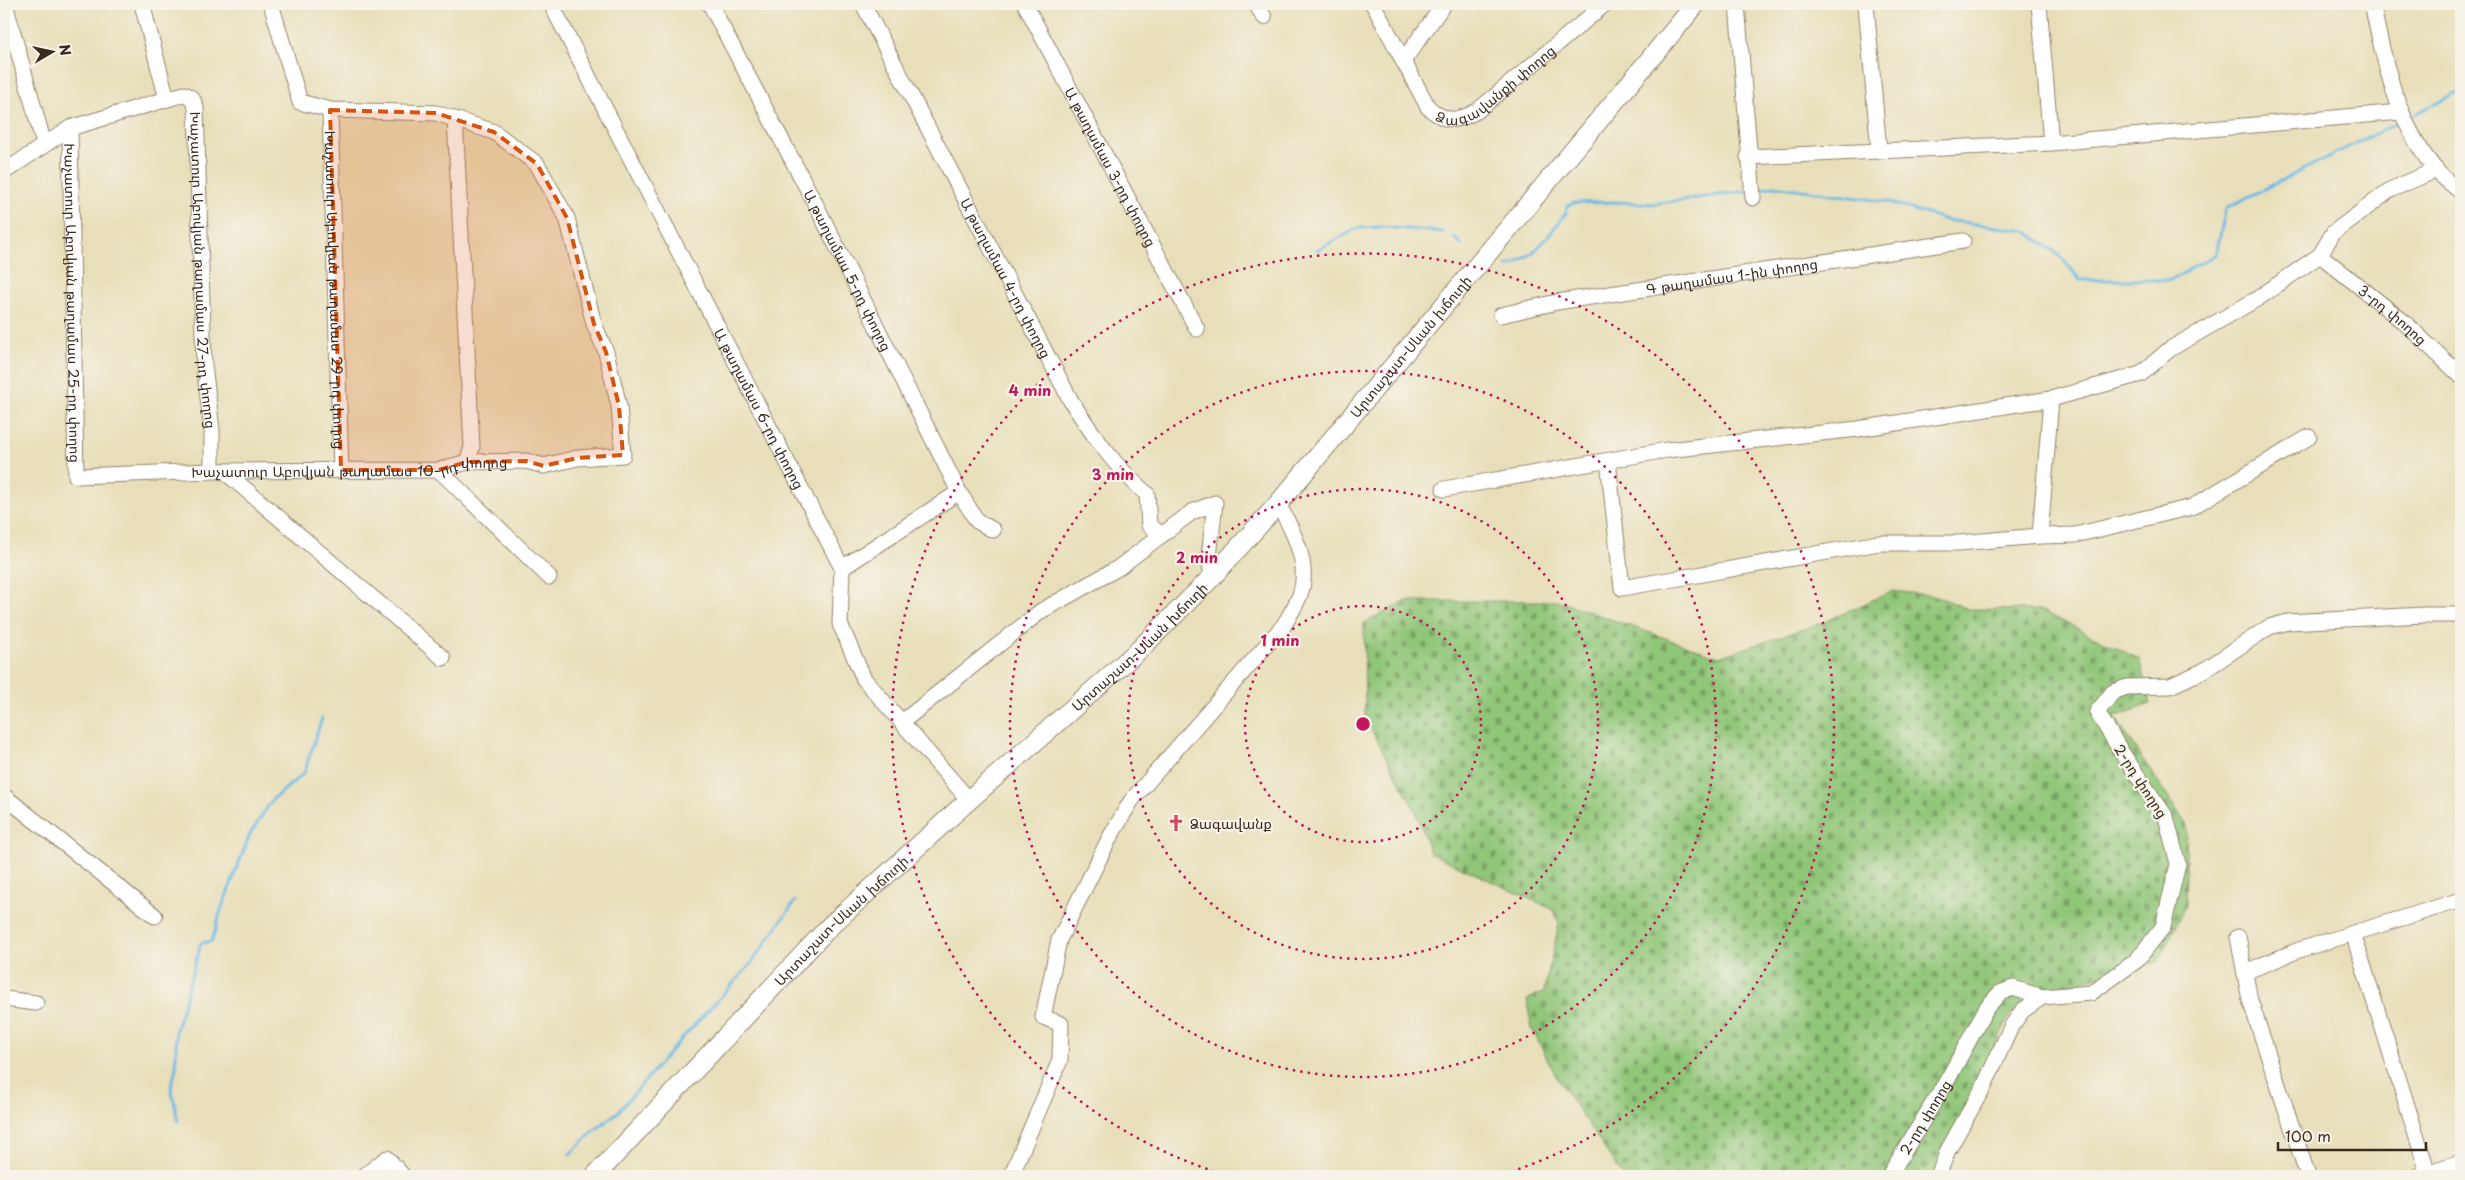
<svg xmlns="http://www.w3.org/2000/svg" width="2465" height="1180" font-family="'Playpen Sans','Noto Sans Armenian',sans-serif">
	<style>
		.cemetery { fill: url(#cemetery-stones); stroke: #66784b }
		.lines { fill: none; stroke-linecap: round; stroke-linejoin: round }
		.stream { stroke: #6ab9e4; stroke-width: 3 }
		.minor-casing { stroke: #92846c; stroke-width: 17 }
		.major-casing { stroke: #92846c; stroke-width: 21 }
		.minor { stroke: #fff; stroke-width: 15 }
		.major { stroke: #fff; stroke-width: 19 }
		.marked { fill: #d7540e; fill-opacity: 0.2; stroke: #d7540e; stroke-width: 4; stroke-dasharray: 10 6; stroke-linejoin: round }
		.ring { fill: none; stroke: #c2185b; stroke-width: 2.5; stroke-dasharray: 2.5 5 }
		.labels { text-anchor: middle; dominant-baseline: central; stroke-width: 4.5; stroke-linejoin: round; paint-order: stroke }
		.street-label { font-size: 14px; fill: #3b2a1e; stroke: #f7f3e8 }
		.poi-label { font-size: 14px; fill: #3b2a1e; stroke: #f7f3e8; text-anchor: start }
		.centre { fill: #c2185b; stroke: #f7f3e8; stroke-width: 2.5 }
		.ring-label { font-size: 15px; text-anchor: middle; font-weight: bold; fill: #c2185b; stroke: #f7f3e8; stroke-width: 4.5; stroke-linejoin: round; paint-order: stroke }
	</style>
	<defs>
		<pattern id="cemetery-stones" width="16" height="16" patternUnits="userSpaceOnUse" patternTransform="scale(1.25)"><rect width="16" height="16" fill="#90c678"/><path d="M2 7V4a2 2 0 0 1 4 0v3zM10 15v-3a2 2 0 0 1 4 0v3z" fill="#77a162"/></pattern>
	</defs>
	<rect width="100%" height="100%" fill="#f7f3e8"/>
	<filter id="ink" filterUnits="userSpaceOnUse"><feTurbulence type="fractalNoise" baseFrequency=".02" numOctaves="2"/><feDisplacementMap in="SourceGraphic" scale="10" xChannelSelector="R" yChannelSelector="G"/><feConvolveMatrix kernelMatrix="1 2 1 2 8 2 1 2 1" color-interpolation-filters="sRGB"/></filter>
	<filter id="wash" filterUnits="userSpaceOnUse"><feTurbulence type="fractalNoise" baseFrequency=".0096" numOctaves="4" result="noise"/><feDisplacementMap in="SourceGraphic" scale="20" xChannelSelector="R" yChannelSelector="G"/><feGaussianBlur stdDeviation="1.12" result="paint"/><feColorMatrix in="noise" values="0 0 0 0 0 0 0 0 0 0 0 0 0 0 0 0 0 1.4 0 .05"/><feComposite in="paint" operator="in"/></filter>
	<g filter="url(#wash)">
		<rect width="100%" height="100%" fill="#e8dfba"/>
		<path class="cemetery" d="M1893,591L1937,596L1968,609L2040,610L2139,659L2150,704L2115,717L2187,826L2185,906L2158,962L2037,993L2010,1015L1933,1176H1623L1557,1078L1531,1027L1527,1000L1544,991L1559,924L1554,910L1430,853L1417,814L1365,718L1364,623L1406,601H1559L1719,657L1824,622Z"/>
		<g class="lines">
			<path class="stream" d="M2409,117L2457,93L2461,96
				M1756,190L1774,186L1889,202L1946,220L2026,231L2060,256L2080,280H2171L2216,254L2226,208L2401,121
				M1454,237L1461,244
				M1317,250L1358,228L1382,227L1443,232
				M1507,266C1535,259 1549,234 1566,213L1567,207L1573,203L1616,202L1653,204L1748,191
				M178,1121L171,1087L176,1068V1030L201,943L212,941L221,910L250,834L272,800L304,773L322,718
				M570,1154L594,1131L618,1112L677,1044L751,964L795,901"/>
		</g>
	</g>
	<g filter="url(#ink)">
		<g class="lines">
			<g class="minor-casing">
				<g id="minor">
					<path d="M5,4L44,144"/>
					<path d="M142,4L167,99"/>
					<path id="s1" d="M551,4L842,568L840,624L864,679L969,800"/>
					<path id="s2" d="M710,4L816,205L959,492L977,521L993,530"/>
					<path id="s3" d="M863,4L1071,401C1095,438 1114,466 1147,494L1149,525L1162,535"/>
					<path id="s4" d="M1025,4L1197,329"/>
					<path d="M1256,4L1264,17"/>
					<path id="s5" d="M1373,4L1428,107C1445,123 1457,122 1477,111L1605,4"/>
					<path d="M1737,4L1753,198"/>
					<path d="M1866,4L1879,151"/>
					<path d="M2039,4L2051,143"/>
					<path d="M2372,4C2384,61 2397,123 2435,169C2442,178 2453,185 2461,192"/>
					<path d="M1403,61L1444,4"/>
					<path id="s6" d="M330,110L341,470"/>
					<path d="M455,119L472,447L467,462"/>
					<path id="s7" d="M70,128L76,476L212,471L439,470L467,462L526,461L544,466L577,458L623,455L619,406L606,352L594,324L567,218L537,164L494,132L436,113L330,110L300,102L271,4"/>
					<path d="M1748,157L2051,143L2401,112"/>
					<path id="s8" d="M4,172L70,128L184,94C192,96 194,101 196,108L204,365L212,430V471"/>
					<path id="s9" d="M2320,255L2405,323L2461,376"/>
					<path id="s10" d="M1501,315L1557,302L1963,241"/>
					<path d="M1608,461L1622,588L1879,543H1959L2040,536L2075,535L2192,507L2309,437"/>
					<path d="M439,470L549,577"/>
					<path d="M224,471L443,658"/>
					<path d="M1444,489L1667,450L1858,429L2051,399L2141,374L2170,349L2257,299L2320,255L2333,233L2390,190L2436,170"/>
					<path d="M2040,536L2051,399"/>
					<path d="M842,568L959,492"/>
					<path d="M902,722L1041,611L1118,568L1192,512L1215,503L1209,557L1212,577"/>
					<path d="M4,796L155,916"/>
					<path d="M2353,933L2429,1176"/>
					<path d="M2238,937L2250,1000L2308,1176"/>
					<path d="M2245,972L2299,950L2461,900"/>
					<path d="M4,999L36,1003"/>
					<path d="M364,1176L387,1158L403,1176"/>
					<path d="M1011,1176L1060,1060L1061,1024L1043,1017L1059,940L1109,839L1131,801L1284,625C1289,616 1295,607 1299,597C1312,567 1293,530 1278,504"/>
					<path id="s11" d="M1889,1176L1948,1079L1987,1007L2000,993L2013,988L2042,997L2091,993L2136,961L2163,927L2178,864L2166,817L2124,756L2097,712L2113,692L2127,687L2170,686L2203,671L2269,627L2288,622L2424,615H2461"/>
					<path d="M1938,1176L1948,1150L1984,1086L2011,1027L2022,1011L2042,997"/>
					<path d="M2417,1176L2461,1162"/>
				</g>
			</g>
			<g class="major-casing">
				<g id="major">
					<path id="s12" d="M595,1176L830,926L969,800L1140,649L1212,577L1278,504L1696,4"/>
				</g>
			</g>
			<use href="#minor" class="minor"/>
			<use href="#major" class="major"/>
		</g>
	</g>
	<path class="marked" d="M330,110L436,113L494,132L537,164L567,218L594,324L606,352L619,406L623,455L577,458L544,466L526,461L467,462L439,470H341Z"/>
	<g class="ring">
		<circle cx="1363" cy="724" r="118"/>
		<circle cx="1363" cy="724" r="235"/>
		<circle cx="1363" cy="724" r="353"/>
		<path d="M1229 1176A471 471 0 1 1 1497 1176"/>
	</g>
	<defs>
		<g id="church-bare" transform="scale(1.35)"><path d="M-1.2-6h2.4v3.5h3.3v2.4h-3.3V6h-2.4V-.1h-3.3v-2.4h3.3Z" fill="#d1495b" stroke="#f7f3e8" stroke-width="2.5" paint-order="stroke"/></g>
	</defs>
	<g fill-rule="evenodd">
		<use href="#church-bare" x="1176" y="823"/>
	</g>
	<g class="labels">
		<g class="street-label">
			<text stroke="none"><textPath href="#s5" startOffset="199">Ձագավանքի փողոց</textPath></text>
			<text stroke="none"><textPath href="#s4" startOffset="184">Ա թաղամաս 3-րդ փողոց</textPath></text>
			<text stroke="none"><textPath href="#s8" startOffset="380">Խաչատուր Աբովյան թաղամաս 27-րդ փողոց</textPath></text>
			<text stroke="none"><textPath href="#s2" startOffset="300">Ա թաղամաս 5-րդ փողոց</textPath></text>
			<text stroke="none"><textPath href="#s3" startOffset="309">Ա թաղամաս 4-րդ փողոց</textPath></text>
			<text stroke="none"><textPath href="#s10" startOffset="234">Գ թաղամաս 1-ին փողոց</textPath></text>
			<text stroke="none"><textPath href="#s6" startOffset="180">Խաչատուր Աբովյան թաղամաս 29-րդ փողոց</textPath></text>
			<text stroke="none"><textPath href="#s7" startOffset="175">Խաչատուր Աբովյան թաղամաս 25-րդ փողոց</textPath></text>
			<text stroke="none"><textPath href="#s9" startOffset="94">3-րդ փողոց</textPath></text>
			<text stroke="none"><textPath href="#s12" startOffset="1165">Արտաշատ-Սևան խճուղի</textPath></text>
			<text stroke="none"><textPath href="#s1" startOffset="455">Ա թաղամաս 6-րդ փողոց</textPath></text>
			<text stroke="none"><textPath href="#s7" startOffset="622">Խաչատուր Աբովյան թաղամաս 10-րդ փողոց</textPath></text>
			<text stroke="none"><textPath href="#s12" startOffset="760">Արտաշատ-Սևան խճուղի</textPath></text>
			<text transform="translate(2141 781) rotate(57)">2-րդ փողոց</text>
			<text stroke="none"><textPath href="#s12" startOffset="355">Արտաշատ-Սևան խճուղի</textPath></text>
			<text stroke="none"><textPath href="#s11" startOffset="69">2-րդ փողոց</textPath></text>
		</g>
		<g class="poi-label">
			<text x="1190" y="823">Ձագավանք</text>
		</g>
	</g>
	<circle cx="1363" cy="724" r="8" class="centre"/>
	<g class="ring-label">
		<text x="1030" y="396">4 min</text>
		<text x="1113" y="480">3 min</text>
		<text x="1197" y="563">2 min</text>
		<text x="1280" y="646">1 min</text>
	</g>
	<rect width="2465" height="1180" fill="none" stroke="#f7f3e8" stroke-width="20"/>
	<g transform="translate(52 52) rotate(81)" stroke="#f7f3e8" stroke-width="4" paint-order="stroke">
	<path d="M0-4L9 19L0 12L-9 19Z" fill="#3b2a1e"/>
	<text y="-8" font-size="14" font-weight="bold" text-anchor="middle" fill="#3b2a1e">N</text>
	</g>
	<path d="M2278 1142v8h148v-8" fill="none" stroke="#3b2a1e" stroke-width="2.5"/>
	<text x="2285" y="1142" font-size="15" fill="#3b2a1e" stroke="#f7f3e8" stroke-width="4" paint-order="stroke">100 m</text>
</svg>
